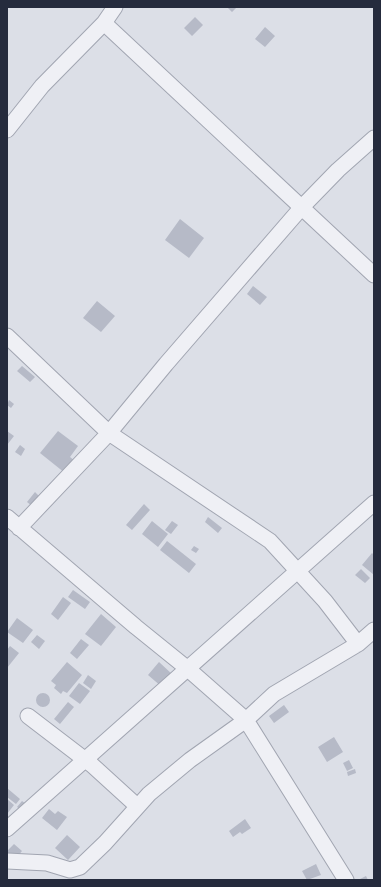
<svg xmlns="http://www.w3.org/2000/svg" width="381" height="887" font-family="'Roboto Condensed',sans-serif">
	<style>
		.building { fill: #b6bac7 }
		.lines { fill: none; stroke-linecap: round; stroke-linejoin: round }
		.street-casing { stroke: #a1a5b1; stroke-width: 17 }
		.street { stroke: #eff0f5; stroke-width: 15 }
	</style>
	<rect width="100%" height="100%" fill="#dcdfe7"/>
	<path class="building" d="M227,7H237L232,12Z
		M195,17L203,25L192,36L184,28Z
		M265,27L275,36L265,47L255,39Z
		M180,219L204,238L189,258L165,240Z
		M253,286L267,297L260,305L247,294Z
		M97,301L115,316L101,332L83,318Z
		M22,366L35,377L30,382L17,371Z
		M9,400L14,404L11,408L7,405Z
		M7,431L14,436L7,445Z
		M58,431L78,446L70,457L75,461L65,473L40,453Z
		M20,445L25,449L21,456L15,452Z
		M35,492L40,497L32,506L27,502Z
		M144,504L150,510L132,530L126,525Z
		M208,517L222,528L218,533L205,522Z
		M152,521L168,534L158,547L142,534Z
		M172,521L178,525L171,534L165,530Z
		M167,541L196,564L189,573L160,550Z
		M194,546L199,549L196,553L191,550Z
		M372,553L374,555V575L362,565Z
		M361,569L370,578L365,583L355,575Z
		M73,590L90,602L85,609L68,597Z
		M63,597L71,603L58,620L51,614Z
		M101,614L116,627L101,646L85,634Z
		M17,618L33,630L23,643L7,632Z
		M37,635L45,641L39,649L31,642Z
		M81,639L89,645L77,659L70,653Z
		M10,646L19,653L7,668V650Z
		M67,662L82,675L67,693L63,691L61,694L54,688L56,685L51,681Z
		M159,662L173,675L162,687L148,675Z
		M88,675L96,681L91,689L83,683Z
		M79,683L90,691L80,704L69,696Z
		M36 700a7 7 0 1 1 14 0a7 7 0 1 1-14 0Z
		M68,702L74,707L60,724L54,719Z
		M284,705L289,712L274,723L269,716Z
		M334,737L343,752L327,762L318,747Z
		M349,760L353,768L347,771L343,763Z
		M355,769L356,773L348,776L347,772Z
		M7,788L20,799L16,804L7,797Z
		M7,799L14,805L7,814Z
		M22,801L36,811L32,817L17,807Z
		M49,809L55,814L58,811L67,817L57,830L42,818Z
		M245,819L251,828L242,834L240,832L233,837L229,831Z
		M67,835L80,847L68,860L55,848Z
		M14,844L22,851L10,865L7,862V851Z
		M316,864L321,875L307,880L302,871Z
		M366,876L368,880H358Z"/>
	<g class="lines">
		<g class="street-casing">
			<path id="street" d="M104,23L374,275
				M7,130L42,86L104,23L115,7
				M7,336L109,433L270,541L325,601L358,644L274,694L246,720L190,760L149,794L105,843L80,867L70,870L47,863L7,861
				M7,517L136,627L188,669L246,720L346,880
				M19,528L109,433L166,364L302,207L338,170L374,138
				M358,644L374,630
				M28,716L92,765L137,806
				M7,829L374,503"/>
		</g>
		<use href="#street" class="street"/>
	</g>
	<rect width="381" height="887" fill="none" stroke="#252b3d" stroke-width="16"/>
</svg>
